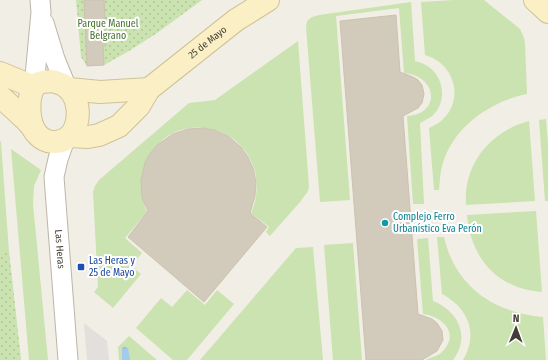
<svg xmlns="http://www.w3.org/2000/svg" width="548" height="360" font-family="'Fira Sans Condensed',sans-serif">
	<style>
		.grass { fill: #cae3b0 }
		.park { fill: url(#park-dots) }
		.parking { fill: #e2e0dd }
		.water { fill: url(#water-ripples) }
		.building { fill: #d2cabb; stroke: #ccc2af }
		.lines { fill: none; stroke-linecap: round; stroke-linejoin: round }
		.street-casing { stroke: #bcb6a8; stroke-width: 21 }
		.secondary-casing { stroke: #cfc297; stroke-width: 24 }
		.street { stroke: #fff; stroke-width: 19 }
		.secondary { stroke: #fbf0c5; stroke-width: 22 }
		.culture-dot { fill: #0f9aa8; stroke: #fff; stroke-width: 1.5 }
		.transit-dot { fill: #1a4fb4; stroke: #fff; stroke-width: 1.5 }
		.labels { text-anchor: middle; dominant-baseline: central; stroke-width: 4; stroke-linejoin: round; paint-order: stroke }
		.park-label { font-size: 10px; fill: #43712c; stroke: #fff }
		.street-label { font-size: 10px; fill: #433e35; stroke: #fff }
		.culture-label { font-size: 10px; fill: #0d838f; stroke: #fff; text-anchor: start }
		.transit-label { font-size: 10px; fill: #164399; stroke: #fff; text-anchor: start }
	</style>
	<defs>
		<pattern id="park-dots" width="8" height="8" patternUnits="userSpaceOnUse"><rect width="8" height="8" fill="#cae3b0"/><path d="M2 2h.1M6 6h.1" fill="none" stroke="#afc498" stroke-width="1.8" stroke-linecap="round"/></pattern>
		<pattern id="water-ripples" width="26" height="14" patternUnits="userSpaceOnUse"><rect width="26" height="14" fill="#a4cbeb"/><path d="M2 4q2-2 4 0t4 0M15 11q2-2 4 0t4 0" fill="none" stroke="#87a6bf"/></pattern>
	</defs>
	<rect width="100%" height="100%" fill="#f1eee5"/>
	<path class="grass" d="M454,0H484L520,29L524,38L525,43L527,94C491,101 454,126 443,163C440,171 440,181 439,190H434L429,128C465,114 462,66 425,55L421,2Z
		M411,2L415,61C420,62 425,64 429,67C443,77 447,99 435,113C431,118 425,120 420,123L424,204H413L407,116C441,114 438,76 404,73L399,8L336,16L350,200L320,202L306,27L307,21L312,17L319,15Z
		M298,41L309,187L308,191L300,202L270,236L266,232L269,227L251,213C257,200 258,186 255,172C253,163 248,154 242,147C234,138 224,132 211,129C162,118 127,168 147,212L125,238L142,253L131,266L141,274L113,308L94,292L98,287L93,192L95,186L99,180L189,103L215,100Z
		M546,119L548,145V201H545L539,120Z
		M529,121L535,201L466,205C463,164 491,131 529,121Z
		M0,141L1,142L9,252L21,360H0Z
		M11,149L41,170L34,186L33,204L48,360H29Z
		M536,211L542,292C497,289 471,258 467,215Z
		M437,237H444C455,286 494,313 543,317L546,360H463C479,333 468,308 442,294Z
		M428,238L433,301C458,311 471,336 453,360H426C430,357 437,357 442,352C460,334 444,317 423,314L417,239Z
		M353,243L362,360H333L324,245Z
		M313,247L323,360H200L296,248Z
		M187,290L205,305L217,290L234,304L187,360H173L136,328L161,298L172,307Z
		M129,336L157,360H119L118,347Z"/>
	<path class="park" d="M76,0H202L157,33L129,51L104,65L87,66L81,57Z
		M0,252H9L21,360H0Z"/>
	<path class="parking" d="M84,323L107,341L109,360H87Z"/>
	<path class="water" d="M124,347L128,348L130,360H122V348Z"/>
	<path class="building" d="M84,0H104L106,46H103L104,65L87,66Z
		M396,15L400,72L413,77L418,80L422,85L424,94L422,103L418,108L403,116L418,314L432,319L437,323L442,331L443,340L437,351L422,360H366L340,21Z
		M203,128L214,130L228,136L241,147L248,157L253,168L256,182L255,196L250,213L267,227L204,302L128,237L148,211L142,198L141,180L145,163L149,155L157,145L173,134L188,129Z"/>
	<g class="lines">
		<g class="street-casing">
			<g id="street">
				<path d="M44,23L55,59L66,86"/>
				<path d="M34,87L41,12L40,0"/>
				<path id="s1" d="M65,139L58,159L54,177L68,360"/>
			</g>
		</g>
		<g class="secondary-casing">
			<g id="secondary">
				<path d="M535,0L548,12"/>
				<path d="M0,73L34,87"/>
				<path d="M51,81C56,82 61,83 65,86C85,99 82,143 53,142C48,142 41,139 37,134C28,125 26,94 36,85C40,81 46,82 51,81Z"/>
				<path d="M69,89L100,92L149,89"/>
				<path d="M0,96L26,120L34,129"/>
				<path id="s2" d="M70,136L88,137L99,135L119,126L139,106L149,89L236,20L268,0"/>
			</g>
		</g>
		<use href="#street" class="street"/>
		<use href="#secondary" class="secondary"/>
	</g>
	<circle class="culture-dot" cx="385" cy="223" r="4"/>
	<rect class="transit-dot" x="77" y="263" width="8" height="8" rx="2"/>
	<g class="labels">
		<g class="park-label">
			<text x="108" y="24">Parque Manuel<tspan x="108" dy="12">Belgrano</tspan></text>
		</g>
		<g class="street-label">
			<text stroke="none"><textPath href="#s2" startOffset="174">25 de Mayo</textPath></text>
			<text stroke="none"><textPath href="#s1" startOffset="112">Las Heras</textPath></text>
		</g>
		<g class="culture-label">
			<text x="393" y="217">Complejo Ferro<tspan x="393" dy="12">Urbanístico Eva Perón</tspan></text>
		</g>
		<g class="transit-label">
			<text x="89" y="261">Las Heras y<tspan x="89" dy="12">25 de Mayo</tspan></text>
		</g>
	</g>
	<g transform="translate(516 328) rotate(1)" stroke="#ffffff" stroke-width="3" paint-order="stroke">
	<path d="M0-3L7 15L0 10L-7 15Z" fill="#433e35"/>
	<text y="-6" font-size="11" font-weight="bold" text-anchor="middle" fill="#433e35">N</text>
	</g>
</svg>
